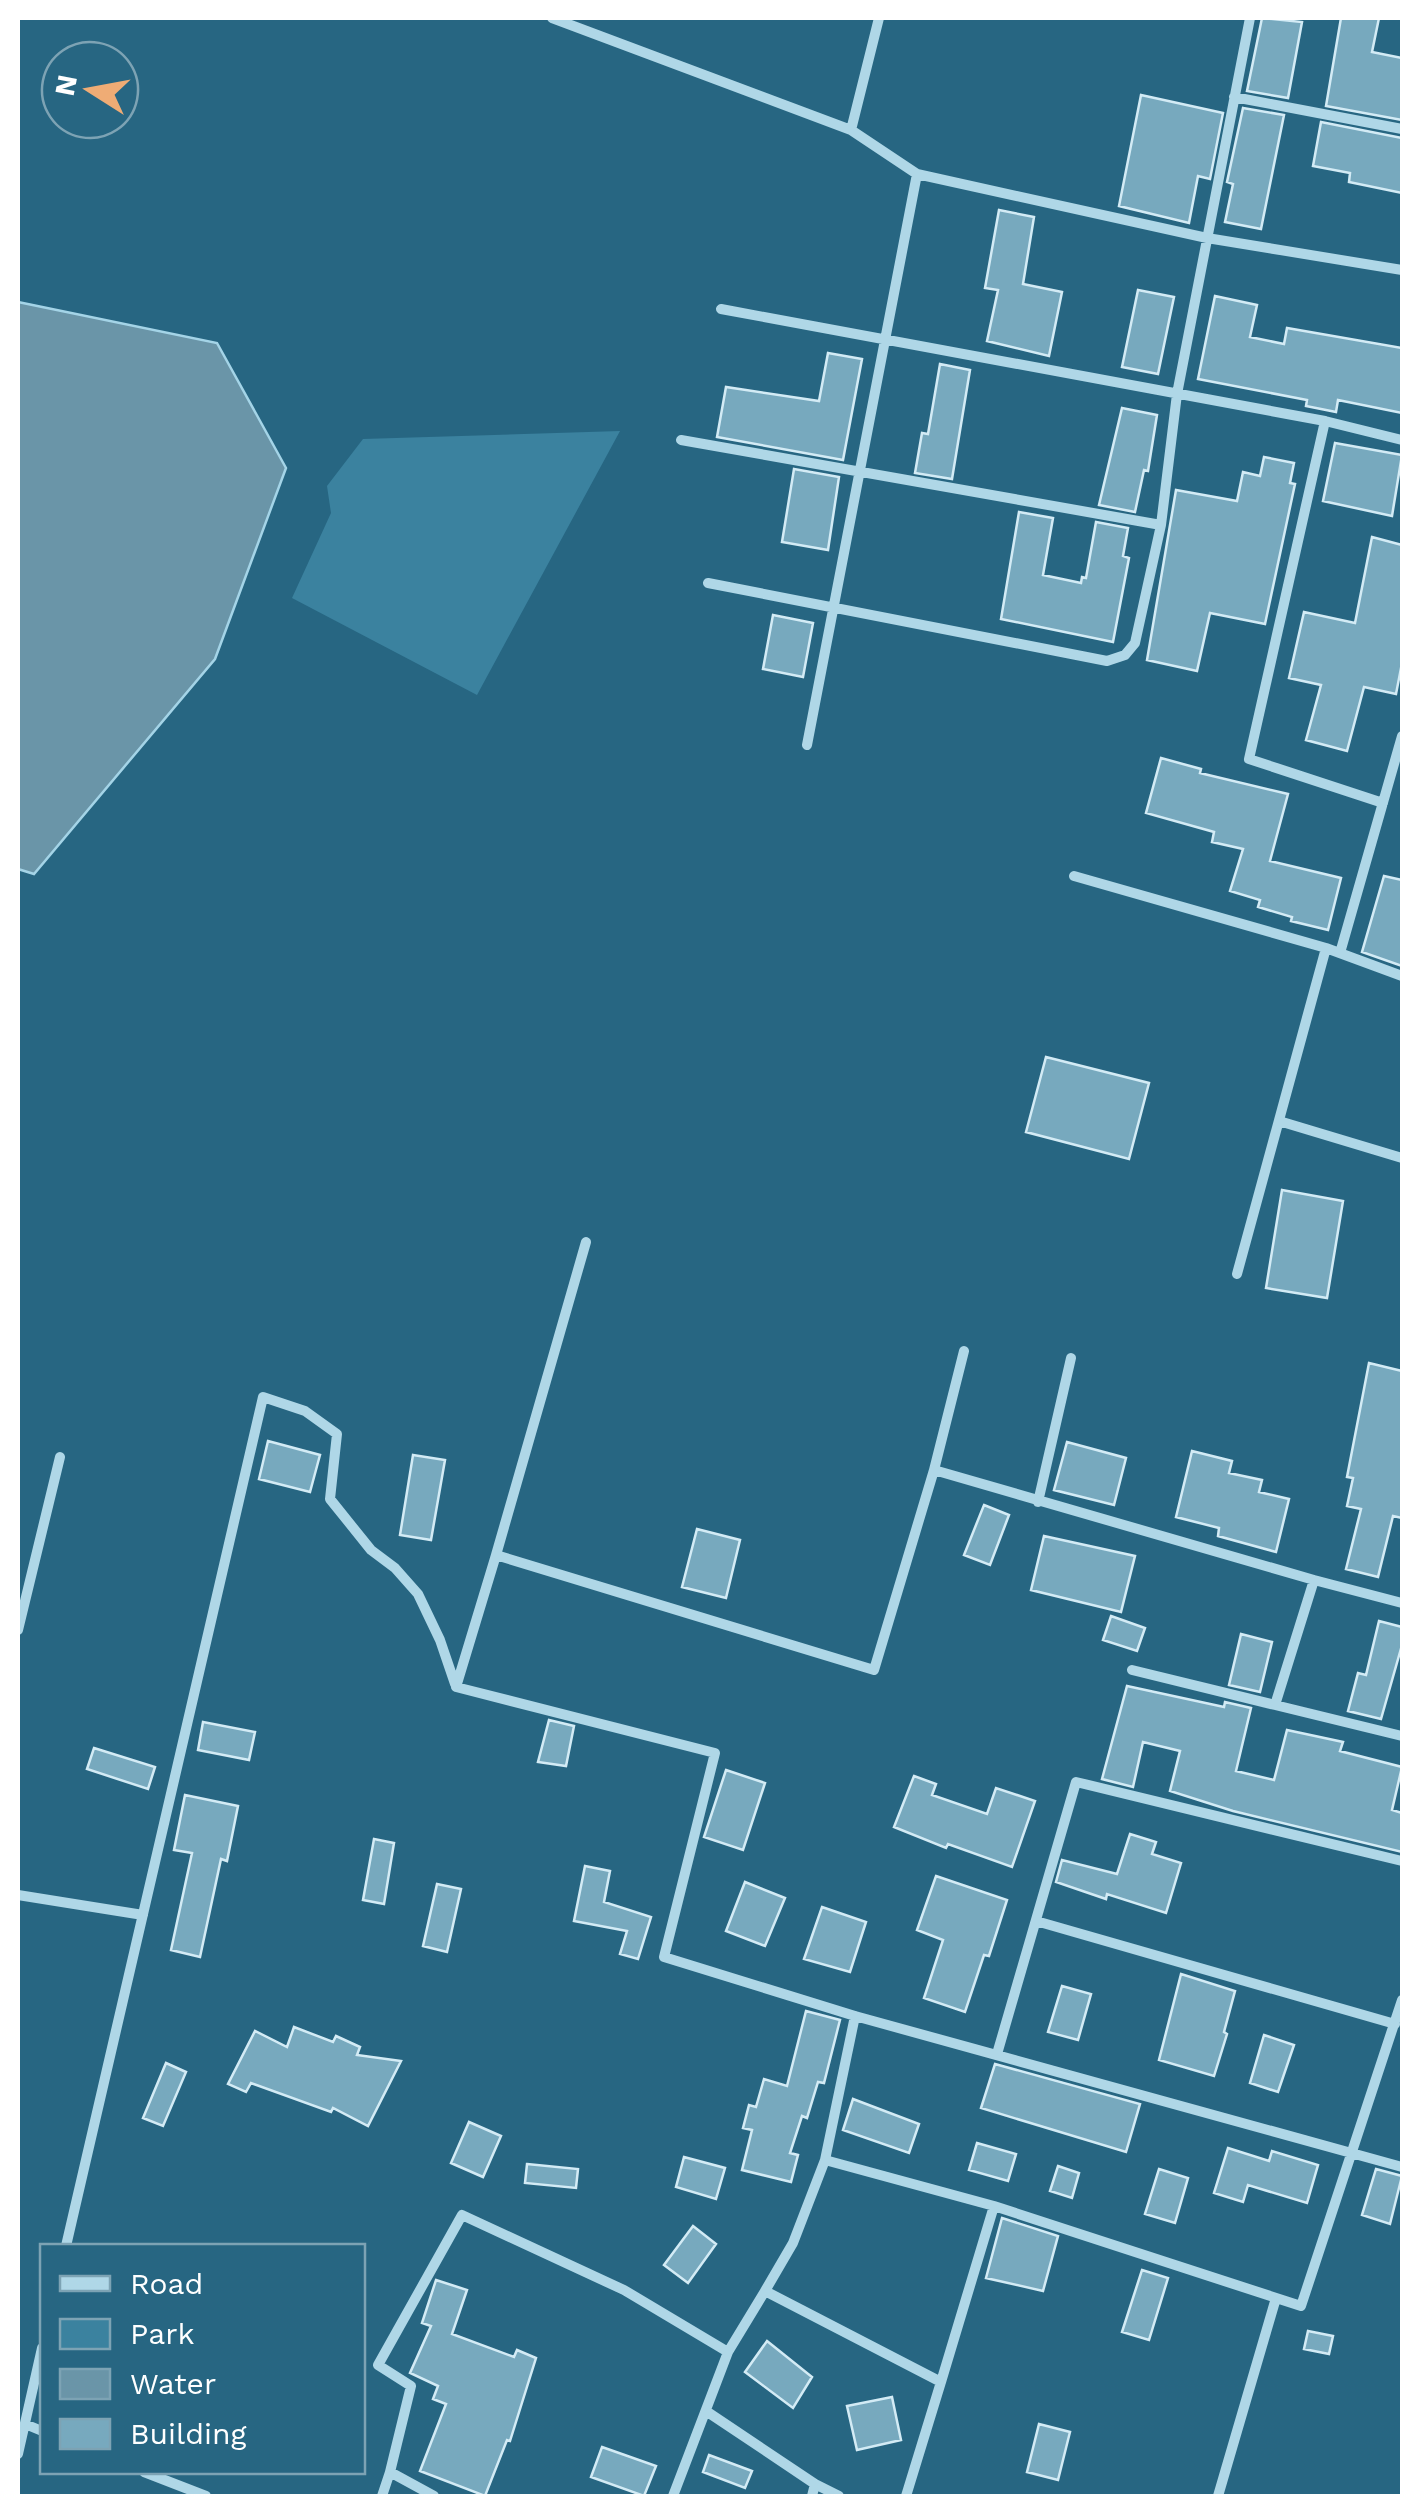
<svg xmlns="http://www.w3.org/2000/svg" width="1420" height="2514" font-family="'Work Sans',sans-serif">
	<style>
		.green { fill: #3b829f }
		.water { fill: #6a95a8; stroke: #a4d4e7; stroke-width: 2.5 }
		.building { fill: #77a9be; stroke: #d3ebf5; stroke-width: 2.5 }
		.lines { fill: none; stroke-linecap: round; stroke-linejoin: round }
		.minor { stroke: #afd7e7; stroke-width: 10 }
	</style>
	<rect width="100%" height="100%" fill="#276682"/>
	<path class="green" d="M620,431L477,695L292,598L331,513L327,486L363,439Z"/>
	<path class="water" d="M18,302L217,343L286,468L215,659L34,874L18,869Z"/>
	<path class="building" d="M1262,18L1302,22L1288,98L1247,91Z
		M1341,18H1379L1372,52L1402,58V120L1326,106Z
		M1141,95L1223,113L1210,179L1198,176L1189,223L1119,206Z
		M1243,108L1284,115L1261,229L1225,222L1233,184L1227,182Z
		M1321,122L1402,138V193L1349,182L1350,173L1313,166Z
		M999,210L1034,217L1023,284L1062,292L1049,356L987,341L998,290L985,288Z
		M1138,290L1174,297L1158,374L1122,367Z
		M1215,296L1257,305L1250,337L1284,344L1287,328L1402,348V413L1338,400L1336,412L1306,406L1307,400L1198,379Z
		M828,353L862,359L843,460L717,437L726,387L819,401Z
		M940,364L970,370L952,479L915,473L922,433L928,434Z
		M1122,408L1157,415L1148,471L1144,470L1135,512L1099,505Z
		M1335,443L1402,455L1392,516L1323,501Z
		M1264,457L1294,463L1290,483L1295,484L1265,624L1210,613L1197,671L1147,660L1176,490L1237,501L1243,472L1260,476Z
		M794,469L839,477L828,550L782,542Z
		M1019,512L1053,518L1043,575L1081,583L1082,577L1086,578L1096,522L1128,528L1123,556L1129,558L1113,642L1001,619Z
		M1372,537L1402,545V663L1396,694L1364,687L1347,751L1306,740L1321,685L1289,678L1304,612L1355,623Z
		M773,615L813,623L803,677L763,669Z
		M1161,758L1201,769L1200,773L1288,794L1270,861L1341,878L1328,930L1291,921L1292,917L1258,907L1260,900L1230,891L1243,849L1212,842L1214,832L1146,813Z
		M1384,876L1402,880V966L1362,952Z
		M1046,1057L1149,1083L1129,1159L1026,1132Z
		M1282,1190L1343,1201L1327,1298L1266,1288Z
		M1369,1363L1402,1371V1518L1393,1516L1378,1577L1346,1569L1361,1509L1347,1506L1353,1478L1347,1477Z
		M268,1441L320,1455L310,1492L259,1479Z
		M1067,1442L1126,1458L1114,1505L1054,1490Z
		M1192,1451L1232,1461L1229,1473L1262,1480L1259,1492L1289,1499L1276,1552L1218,1536L1219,1528L1176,1517Z
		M413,1455L445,1460L431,1540L400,1535Z
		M984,1505L1009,1515L990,1565L964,1555Z
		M697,1529L740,1540L726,1598L682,1587Z
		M1044,1536L1135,1556L1121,1612L1031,1590Z
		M1111,1616L1145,1628L1137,1651L1103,1640Z
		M1379,1621L1402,1627V1645L1381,1719L1348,1711L1358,1673L1366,1675Z
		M1241,1634L1272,1642L1260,1692L1229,1685Z
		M1127,1686L1224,1707L1225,1702L1251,1708L1236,1771L1274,1780L1287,1730L1343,1742L1340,1751L1402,1767L1392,1810L1402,1813V1852L1233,1811L1170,1791L1180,1751L1143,1742L1133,1787L1102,1779Z
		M549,1720L574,1726L566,1766L538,1762Z
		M203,1722L255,1732L249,1760L198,1750Z
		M94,1748L155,1767L148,1789L87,1769Z
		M726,1770L765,1783L743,1850L704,1837Z
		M914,1776L936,1784L932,1795L987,1814L996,1788L1035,1801L1012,1867L948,1844L946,1848L894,1827Z
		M185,1795L238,1806L227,1861L221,1859L200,1957L171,1950L192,1853L174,1850Z
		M1130,1834L1156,1842L1152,1854L1181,1863L1166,1913L1107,1894L1106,1899L1056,1882L1062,1860L1117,1874Z
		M374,1839L394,1843L384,1904L363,1900Z
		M585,1866L610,1871L604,1902L651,1917L638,1959L620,1954L627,1931L574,1921Z
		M936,1876L1007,1900L989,1956L984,1955L965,2012L924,1998L943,1940L917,1930Z
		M745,1882L785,1898L765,1946L726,1931Z
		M437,1884L461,1889L447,1952L423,1946Z
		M822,1907L866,1922L850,1972L804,1959Z
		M1181,1974L1235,1991L1224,2032L1227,2034L1214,2076L1159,2060Z
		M1062,1986L1091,1994L1078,2040L1048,2032Z
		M806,2011L840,2020L824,2083L818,2082L807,2118L802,2116L790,2153L798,2155L791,2182L742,2170L752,2130L743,2128L749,2105L756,2107L764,2079L787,2086Z
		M294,2027L333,2042L336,2036L360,2047L357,2055L401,2061L368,2126L333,2108L331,2112L251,2083L246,2092L228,2084L255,2031L287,2047Z
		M1264,2035L1294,2045L1278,2092L1250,2083Z
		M166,2063L186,2072L163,2126L143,2118Z
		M995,2064L1140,2104L1126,2152L981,2108Z
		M853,2099L919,2124L909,2153L843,2130Z
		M469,2122L501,2136L483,2177L451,2163Z
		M977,2143L1016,2154L1008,2181L969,2170Z
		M1228,2148L1269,2161L1272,2151L1318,2165L1307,2203L1248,2185L1243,2202L1214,2193Z
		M684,2157L725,2168L716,2199L676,2187Z
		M527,2164L578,2169L576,2188L525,2183Z
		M1058,2166L1079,2173L1072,2198L1050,2191Z
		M1159,2169L1188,2178L1175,2223L1145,2214Z
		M1376,2169L1402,2176L1390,2224L1362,2215Z
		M1002,2218L1058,2236L1043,2291L986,2278Z
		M693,2226L716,2244L688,2283L664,2265Z
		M1142,2270L1168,2278L1149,2340L1122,2332Z
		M436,2280L467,2290L452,2334L514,2357L517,2350L536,2358L510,2441L507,2440L485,2496L420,2471L446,2404L433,2399L438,2386L410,2373L431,2326L422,2323Z
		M1308,2331L1333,2336L1329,2354L1304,2349Z
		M767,2341L812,2377L793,2408L745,2372Z
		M892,2397L901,2440L857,2450L847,2406Z
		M1039,2424L1070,2432L1058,2480L1027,2472Z
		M602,2447L656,2466L644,2496L591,2477Z
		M709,2455L752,2471L745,2488L703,2472Z"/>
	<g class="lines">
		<path class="minor" d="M552,18L851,130L917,174L1207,238L1402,270
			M1234,97L1402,129
			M851,130L879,18
			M721,309L1325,421L1402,440
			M1325,421L1249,759L1383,803
			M681,440L1161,525
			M708,583L1107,661L1125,655L1135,643L1161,525L1177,394L1250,18
			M807,745L917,174
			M1074,876L1326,948L1402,976
			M1340,953L1402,736
			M1279,1121L1402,1158
			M586,1242L496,1555L874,1670L934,1470
			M1237,1274L1326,948
			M964,1351L934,1470L1314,1580L1275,1705L1402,1736
			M1038,1502L1071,1358
			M496,1555L456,1687L715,1753L664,1957L855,2016L1402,2167
			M1314,1580L1402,1603
			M18,1630L60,1457
			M1132,1670L1275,1705
			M18,1895L143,1915
			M1036,1921L1395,2024
			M855,2016L825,2160L994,2206L1301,2306L1402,2000
			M997,2054L1076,1782L1402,1861
			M825,2160L793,2243L765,2291L941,2382L994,2206
			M66,2246L263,1397L305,1411L337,1434L330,1499L371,1550L395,1568L418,1594L440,1640L455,1684
			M706,2411L815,2484
			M25,2424L42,2431
			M18,2454L42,2348
			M144,2472L206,2496
			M390,2472L411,2386L378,2365L462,2215L624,2290L728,2352
			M382,2496L390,2472L434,2496
			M673,2496L728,2352L765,2291
			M812,2496L815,2484L839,2496
			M906,2496L941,2382
			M1218,2496L1276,2298"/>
	</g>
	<rect width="1420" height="2514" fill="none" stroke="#ffffff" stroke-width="40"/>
	<rect x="40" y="2244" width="325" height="230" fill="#276682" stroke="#7da3b4" stroke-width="2.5"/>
	<rect x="60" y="2276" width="50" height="15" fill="#afd7e7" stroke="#7da3b4" stroke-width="2.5"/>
	<text x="130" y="2294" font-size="30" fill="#ffffff">Road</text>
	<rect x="60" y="2319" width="50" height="30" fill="#3b829f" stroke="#7da3b4" stroke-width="2.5"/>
	<text x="130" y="2344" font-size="30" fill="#ffffff">Park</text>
	<rect x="60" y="2369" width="50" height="30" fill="#6a95a8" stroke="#7da3b4" stroke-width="2.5"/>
	<text x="130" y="2394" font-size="30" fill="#ffffff">Water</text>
	<rect x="60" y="2419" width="50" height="30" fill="#77a9be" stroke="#7da3b4" stroke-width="2.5"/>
	<text x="130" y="2444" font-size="30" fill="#ffffff">Building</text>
	<g transform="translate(90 90) rotate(281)"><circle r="48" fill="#276682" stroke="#7da3b4" stroke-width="2.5"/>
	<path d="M0-8L18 38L0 25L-18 38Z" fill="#efac75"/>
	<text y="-15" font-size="28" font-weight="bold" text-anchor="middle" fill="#ffffff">N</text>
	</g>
</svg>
